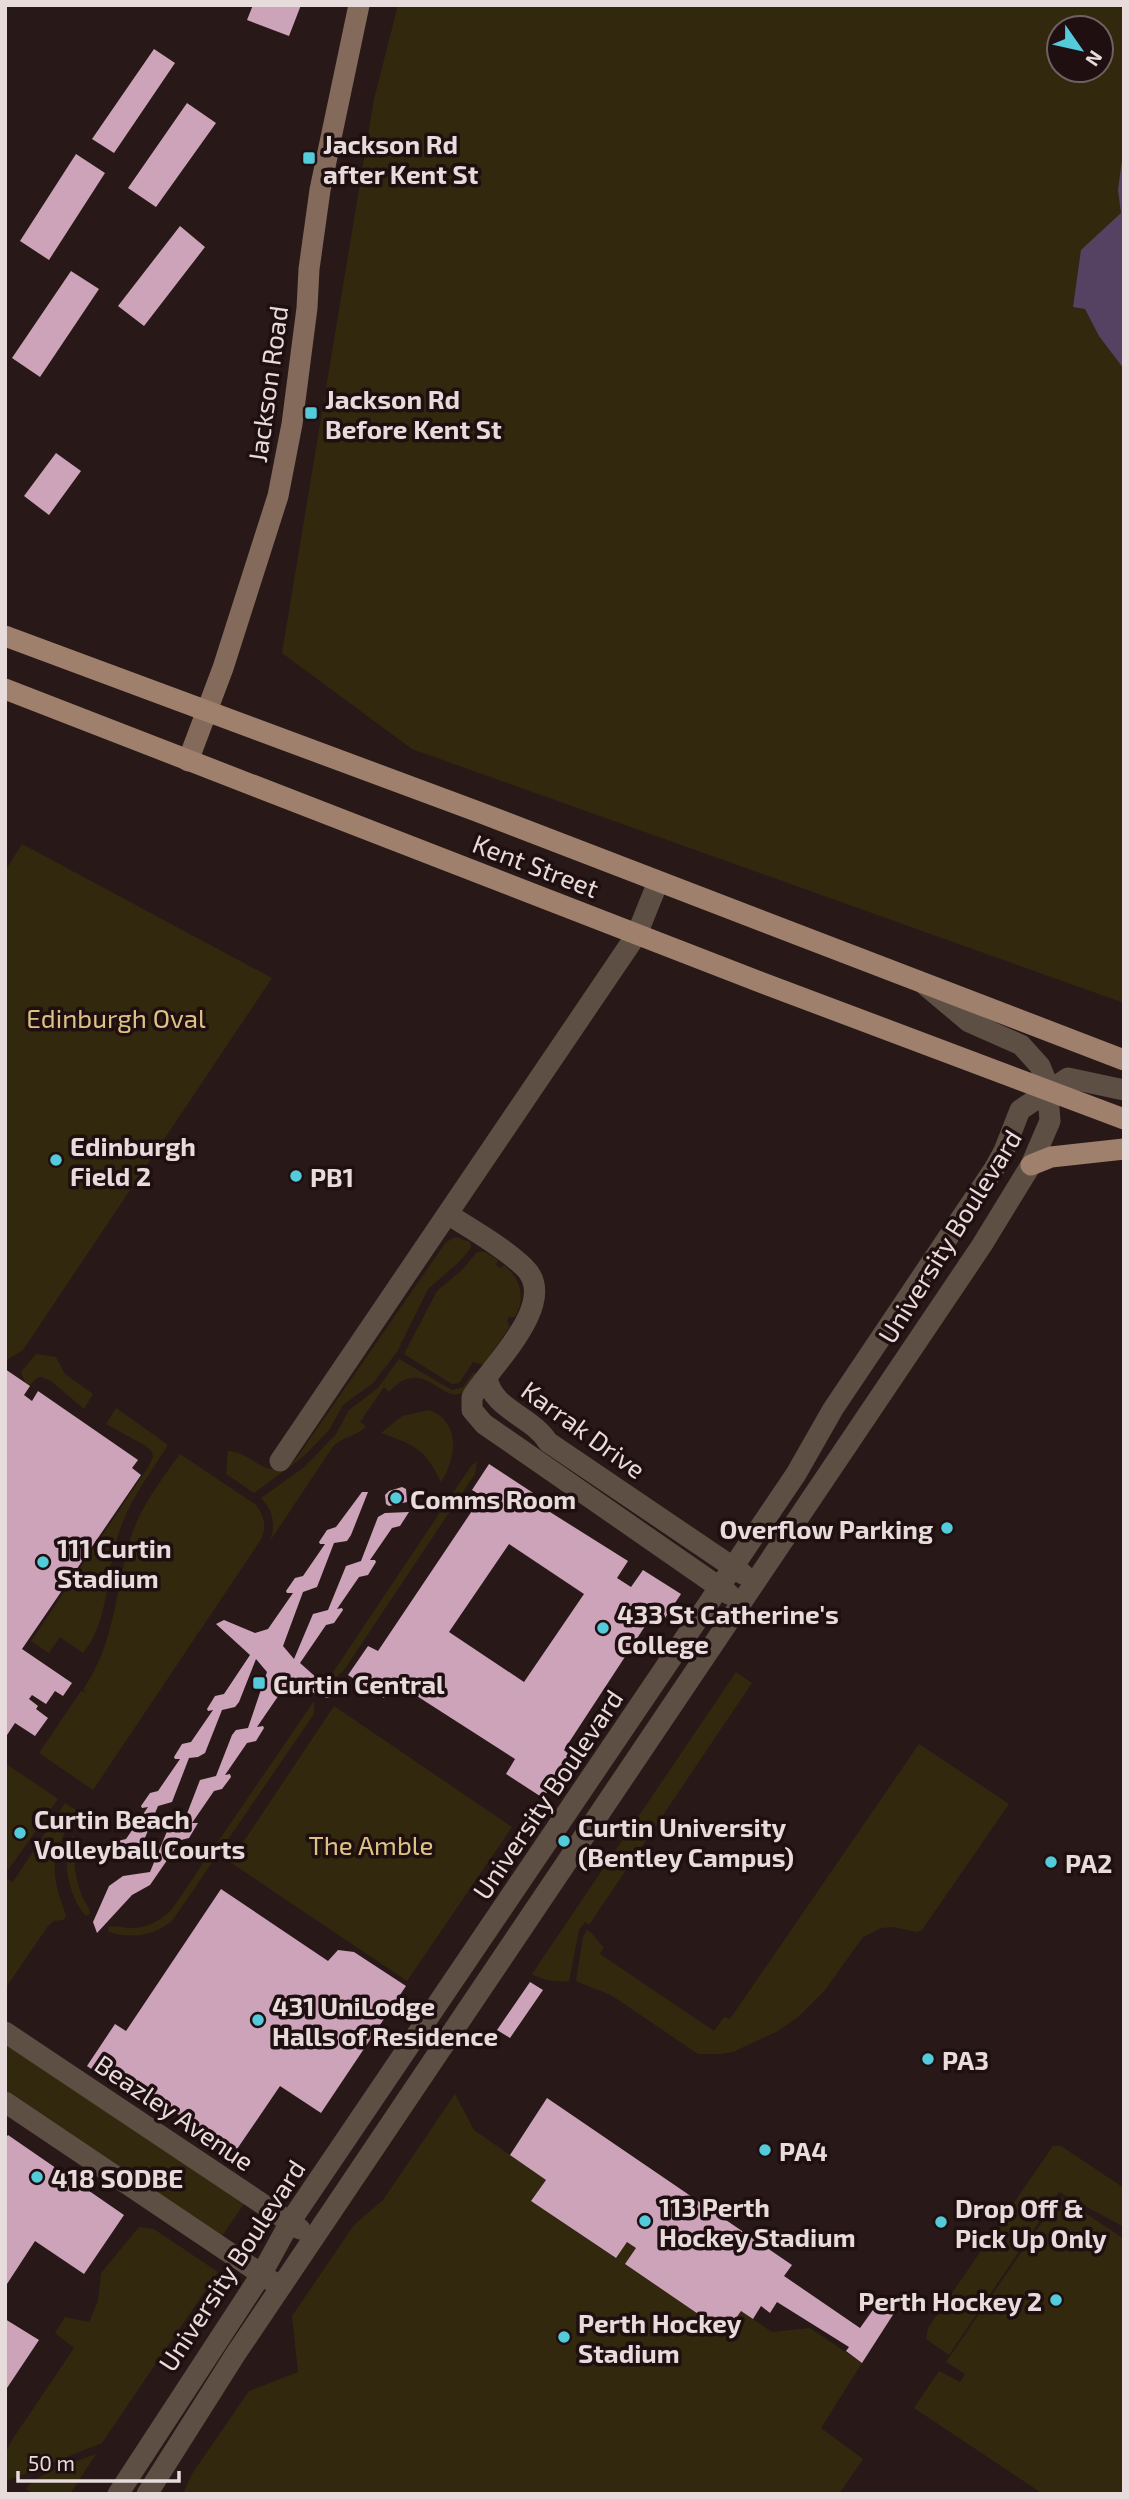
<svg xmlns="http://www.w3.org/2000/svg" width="1129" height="2499" font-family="'Exo 2',sans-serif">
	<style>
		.green { fill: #32280e; fill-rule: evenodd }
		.water { fill: #554262 }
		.building { fill: #cda3ba; fill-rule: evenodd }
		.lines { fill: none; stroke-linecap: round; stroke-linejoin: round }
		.street { stroke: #5e4f45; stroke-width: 21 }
		.secondary { stroke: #836a5b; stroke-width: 21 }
		.primary { stroke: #9f806c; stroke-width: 21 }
		.poi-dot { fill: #53cbdb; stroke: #1f0f10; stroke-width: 2.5 }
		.labels { text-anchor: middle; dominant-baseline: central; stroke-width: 7; stroke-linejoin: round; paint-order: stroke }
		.poi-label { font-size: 26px; font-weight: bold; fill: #e7dbdb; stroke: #1f0f10; text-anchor: start }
		.street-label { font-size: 26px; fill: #e7dbdb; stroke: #1f0f10 }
		.park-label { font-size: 26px; fill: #ddc383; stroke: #1f0f10 }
	</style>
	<rect width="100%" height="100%" fill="#281918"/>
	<path class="green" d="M398,5H1124V1003L412,749L282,653L374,99ZM1059,28H1101V70H1059Z
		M22,844L272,978L23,1350L5,1361V871Z
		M456,1237L470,1242L471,1248L458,1263L428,1289L397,1352L373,1383L343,1405L329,1430L304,1456L254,1493L226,1474L228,1451C257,1453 265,1485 296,1459L446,1242Z
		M477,1252H485L498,1260L496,1265L501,1268L504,1265C521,1280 526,1297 515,1317H509L507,1321L510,1326L484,1365L473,1362L459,1383L452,1384L404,1354L437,1291L463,1269Z
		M36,1354L56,1357L65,1374L93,1394L84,1409L51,1381L41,1377L37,1378L27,1388L21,1372Z
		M399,1359L452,1390L463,1387L474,1372L477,1374C473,1380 469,1388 463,1392C442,1406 424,1354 389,1392L384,1387L360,1422L366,1426C356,1438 343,1435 332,1448L270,1541C276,1525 273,1510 261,1498L303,1468L318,1453L336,1434L349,1410L378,1388Z
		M116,1408L167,1444V1447C148,1476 127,1504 117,1538C106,1575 109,1622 83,1653L60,1637L49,1653L31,1641L149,1466L153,1457L152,1452L146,1446L106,1424Z
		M428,1410C461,1420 457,1458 441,1482C426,1449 413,1444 381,1433L402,1416Z
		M180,1454L256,1505C265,1517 267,1528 260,1541L93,1790L39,1753L81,1691L87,1693L83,1690C116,1641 115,1590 131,1537C141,1506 161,1480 180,1454Z
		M477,1461L475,1474L344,1670L334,1679L328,1680L471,1466Z
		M736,1672L752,1683L589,1925L585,1922L579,1930L569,1981C557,1982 544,1981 532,1974Z
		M314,1701V1714L172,1921C153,1936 132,1939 109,1932L108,1927C116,1925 122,1928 131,1928C147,1928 161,1921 172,1909Z
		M334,1706L512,1827L407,1981L230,1862Z
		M919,1744L1009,1804L922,1930L917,1932L893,1927L881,1928L863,1937L825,1990L798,2017L778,2031L733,2052L721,2054H698L611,1995L576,1981L583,1937L587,1930C594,1933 597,1942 604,1947L600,1954L714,2031L724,2017L730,2019Z
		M5,1763L58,1799L9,1869L5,1867Z
		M65,1803L78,1811C51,1852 48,1869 66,1915L64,1920L54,1921L48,1926L5,1989V1878L13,1882Z
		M74,1834C73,1852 74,1876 81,1893C83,1901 90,1906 90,1914L86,1916C68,1896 60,1858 74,1834Z
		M5,2040L246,2201L220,2239L5,2094Z
		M455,2094L474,2130L546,2180L531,2201L615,2258L627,2242L636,2248L626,2265L725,2332L741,2311L772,2332L810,2328L862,2363L821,2428L863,2459L839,2494H183L192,2474L249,2391L298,2372L292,2316L354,2225L383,2200Z
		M1053,2146H1061L1124,2188V2227L1059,2192L949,2355L926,2339L928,2328Z
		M1060,2196L1124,2239V2494H1043L914,2408L939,2371L960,2382L965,2374L946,2362Z
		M139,2227L154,2229L218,2272L102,2443L9,2480L5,2478V2454L12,2440L74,2348L55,2333L65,2317L89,2322L98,2301L101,2273Z
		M96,2454L70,2494H33L26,2489C36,2473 78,2461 96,2454Z"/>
	<path class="water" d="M1124,145V369L1099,336L1085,309L1073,307L1081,250L1121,213L1118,190Z"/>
	<path class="building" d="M253,5H301L289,36L247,20Z
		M154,49L175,63L114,153L92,139Z
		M187,103L216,123L156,207L128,188Z
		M76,154L105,173L49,260L20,241Z
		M180,226L205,247L144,326L118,306Z
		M71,271L99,289L40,377L12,358Z
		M56,453L81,471L49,515L24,496Z
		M5,1369L30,1386L24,1395L32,1401L38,1391L138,1460L132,1468L141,1475L22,1649L72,1683L63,1696L55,1691L46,1704L32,1695L29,1699L38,1706L36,1709L48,1718L35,1736L15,1723L5,1738Z
		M489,1464L547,1502L542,1507L628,1561L617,1578L631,1587L643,1570L681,1594L661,1624L651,1617L564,1750L571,1756L543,1798L506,1774L515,1759L395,1682L384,1698L348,1675L368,1646L378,1651L482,1496L472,1490ZM509,1544L584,1594L524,1682L449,1632Z
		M402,1487L406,1489L407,1502L389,1506L386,1504L385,1495L389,1491Z
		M362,1492H368L351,1535L347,1541L334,1543L317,1587L303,1592L283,1646L294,1659L313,1614L328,1610L346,1566L361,1561L378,1517L385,1513L409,1512L400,1526L392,1528L370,1560H375L376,1562L368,1575L359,1577L337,1609L342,1608L343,1610L334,1623L326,1625L300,1663L336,1695L327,1698L296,1686L283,1689L257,1727L263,1726L264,1728L256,1741L247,1743L225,1775L230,1774L231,1777L222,1789L214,1791L192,1823H198L189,1838L181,1840L150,1885L132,1895L97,1933L93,1922L109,1886L123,1876L150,1872L168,1829L183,1824L200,1780L216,1776L232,1735L236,1730L248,1728L267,1672L256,1659L239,1702L235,1707L222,1710L205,1753L198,1757L189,1758L172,1802L158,1806L140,1850L133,1854L109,1855L118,1841L126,1839L148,1807L142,1808L141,1806L150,1793L158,1791L180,1759H175L174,1757L182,1744L191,1742L213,1710L208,1711L207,1709L215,1696L224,1694L250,1655L216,1624L224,1620L255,1633L268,1629L293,1593H287L286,1591L295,1578L303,1576L325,1544H320L319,1542L327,1530L336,1527Z
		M221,1889L328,1961L338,1950L354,1952L406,1986L321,2113L280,2086L235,2152L125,2079L119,2088L87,2066L115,2024L126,2031Z
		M530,1982L543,1990L510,2038L497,2030Z
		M547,2098L792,2265L784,2276L860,2328L880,2300L896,2310L862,2363L846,2351L849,2347L777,2302L770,2313L761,2306L753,2319L741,2311L726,2333L625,2264L636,2248L627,2242L616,2258L531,2201L546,2180L510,2155Z
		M8,2135L124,2215L84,2274L35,2241L5,2287V2139Z
		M5,2319L39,2340L5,2391Z"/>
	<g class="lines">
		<path class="street" d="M448,1214C472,1230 502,1246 524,1267C561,1302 491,1366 472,1397V1410L484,1424L729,1594
			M487,1378C493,1410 532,1416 548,1442L743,1574
			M280,1461L637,934L658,882
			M5,2032L300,2229
			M5,2102L273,2282
			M118,2494L261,2275L290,2222L796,1474L833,1409L994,1169L1004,1151L1020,1110L1068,1078L1124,1090
			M147,2494L235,2355L982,1245L1031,1165L1050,1121L1047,1083L1040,1066L1021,1045L969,1022L925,985"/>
		<path class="secondary" d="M188,761L223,668L278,496L292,424L307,308L309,269L320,190L359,5"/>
		<path class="primary" d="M5,636L476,811L1124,1060
			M5,689L760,982L1124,1119
			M1031,1165L1051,1157L1124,1149"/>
	</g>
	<g class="poi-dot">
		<rect x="302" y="151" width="14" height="14" rx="3.5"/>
		<rect x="304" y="406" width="14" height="14" rx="3.5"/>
		<circle cx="56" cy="1160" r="7"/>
		<circle cx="296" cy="1176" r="7"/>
		<circle cx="396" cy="1498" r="7"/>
		<circle cx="947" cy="1528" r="7"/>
		<circle cx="43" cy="1562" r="7"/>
		<circle cx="603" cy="1628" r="7"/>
		<rect x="252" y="1676" width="14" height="14" rx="3.5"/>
		<circle cx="20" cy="1833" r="7"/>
		<circle cx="564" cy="1841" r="7"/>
		<circle cx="1051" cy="1862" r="7"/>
		<circle cx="258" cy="2020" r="7"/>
		<circle cx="928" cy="2059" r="7"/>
		<circle cx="765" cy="2150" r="7"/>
		<circle cx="37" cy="2177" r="7"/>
		<circle cx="645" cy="2221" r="7"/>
		<circle cx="941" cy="2222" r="7"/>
		<circle cx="1056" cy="2300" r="7"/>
		<circle cx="564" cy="2337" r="7"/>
	</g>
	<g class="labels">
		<g class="poi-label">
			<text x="323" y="143">Jackson Rd<tspan x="323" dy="30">after Kent St</tspan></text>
			<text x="325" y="398">Jackson Rd<tspan x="325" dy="30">Before Kent St</tspan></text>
			<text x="70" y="1145">Edinburgh<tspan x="70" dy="30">Field 2</tspan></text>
			<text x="310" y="1176">PB1</text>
			<text x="410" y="1498">Comms Room</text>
			<text x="933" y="1528" text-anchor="end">Overflow Parking</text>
			<text x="57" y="1547">111 Curtin<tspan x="57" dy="30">Stadium</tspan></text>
			<text x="617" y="1613">433 St Catherine's<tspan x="617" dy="30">College</tspan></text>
			<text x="273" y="1683">Curtin Central</text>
			<text x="34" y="1818">Curtin Beach<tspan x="34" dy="30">Volleyball Courts</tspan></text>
			<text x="578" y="1826">Curtin University<tspan x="578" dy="30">(Bentley Campus)</tspan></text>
			<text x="1065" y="1862">PA2</text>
			<text x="272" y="2005">431 UniLodge<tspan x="272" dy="30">Halls of Residence</tspan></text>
			<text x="942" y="2059">PA3</text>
			<text x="779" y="2150">PA4</text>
			<text x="51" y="2177">418 SODBE</text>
			<text x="659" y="2206">113 Perth<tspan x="659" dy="30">Hockey Stadium</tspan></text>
			<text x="955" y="2207">Drop Off &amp;<tspan x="955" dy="30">Pick Up Only</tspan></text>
			<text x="1042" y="2300" text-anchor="end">Perth Hockey 2</text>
			<text x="578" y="2322">Perth Hockey<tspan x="578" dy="30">Stadium</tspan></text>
		</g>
		<g class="street-label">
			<text transform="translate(267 384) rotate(-82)">Jackson Road</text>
			<text transform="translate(536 865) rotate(21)">Kent Street</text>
			<text transform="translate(949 1236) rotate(-58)">University Boulevard</text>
			<text transform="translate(584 1429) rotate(36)">Karrak Drive</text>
			<text transform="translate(547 1794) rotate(-56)">University Boulevard</text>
			<text transform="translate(175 2112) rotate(34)">Beazley Avenue</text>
			<text transform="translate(231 2265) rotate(-57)">University Boulevard</text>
		</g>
		<g class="park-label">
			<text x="116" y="1017">Edinburgh Oval</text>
			<text x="371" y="1844">The Amble</text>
		</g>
	</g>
	<rect width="1129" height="2499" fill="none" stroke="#e7dbdb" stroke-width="14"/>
	<g transform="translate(1080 49) rotate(124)"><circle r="33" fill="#1f0f10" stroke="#6f6161" stroke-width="2"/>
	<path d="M0-5L12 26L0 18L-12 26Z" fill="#53cbdb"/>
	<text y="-10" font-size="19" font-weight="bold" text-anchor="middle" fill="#e7dbdb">N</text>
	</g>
	<path d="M18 2471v10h161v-10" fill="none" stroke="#e7dbdb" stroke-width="3.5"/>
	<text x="28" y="2471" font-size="21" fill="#e7dbdb" stroke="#1f0f10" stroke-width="5" paint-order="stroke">50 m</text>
</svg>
